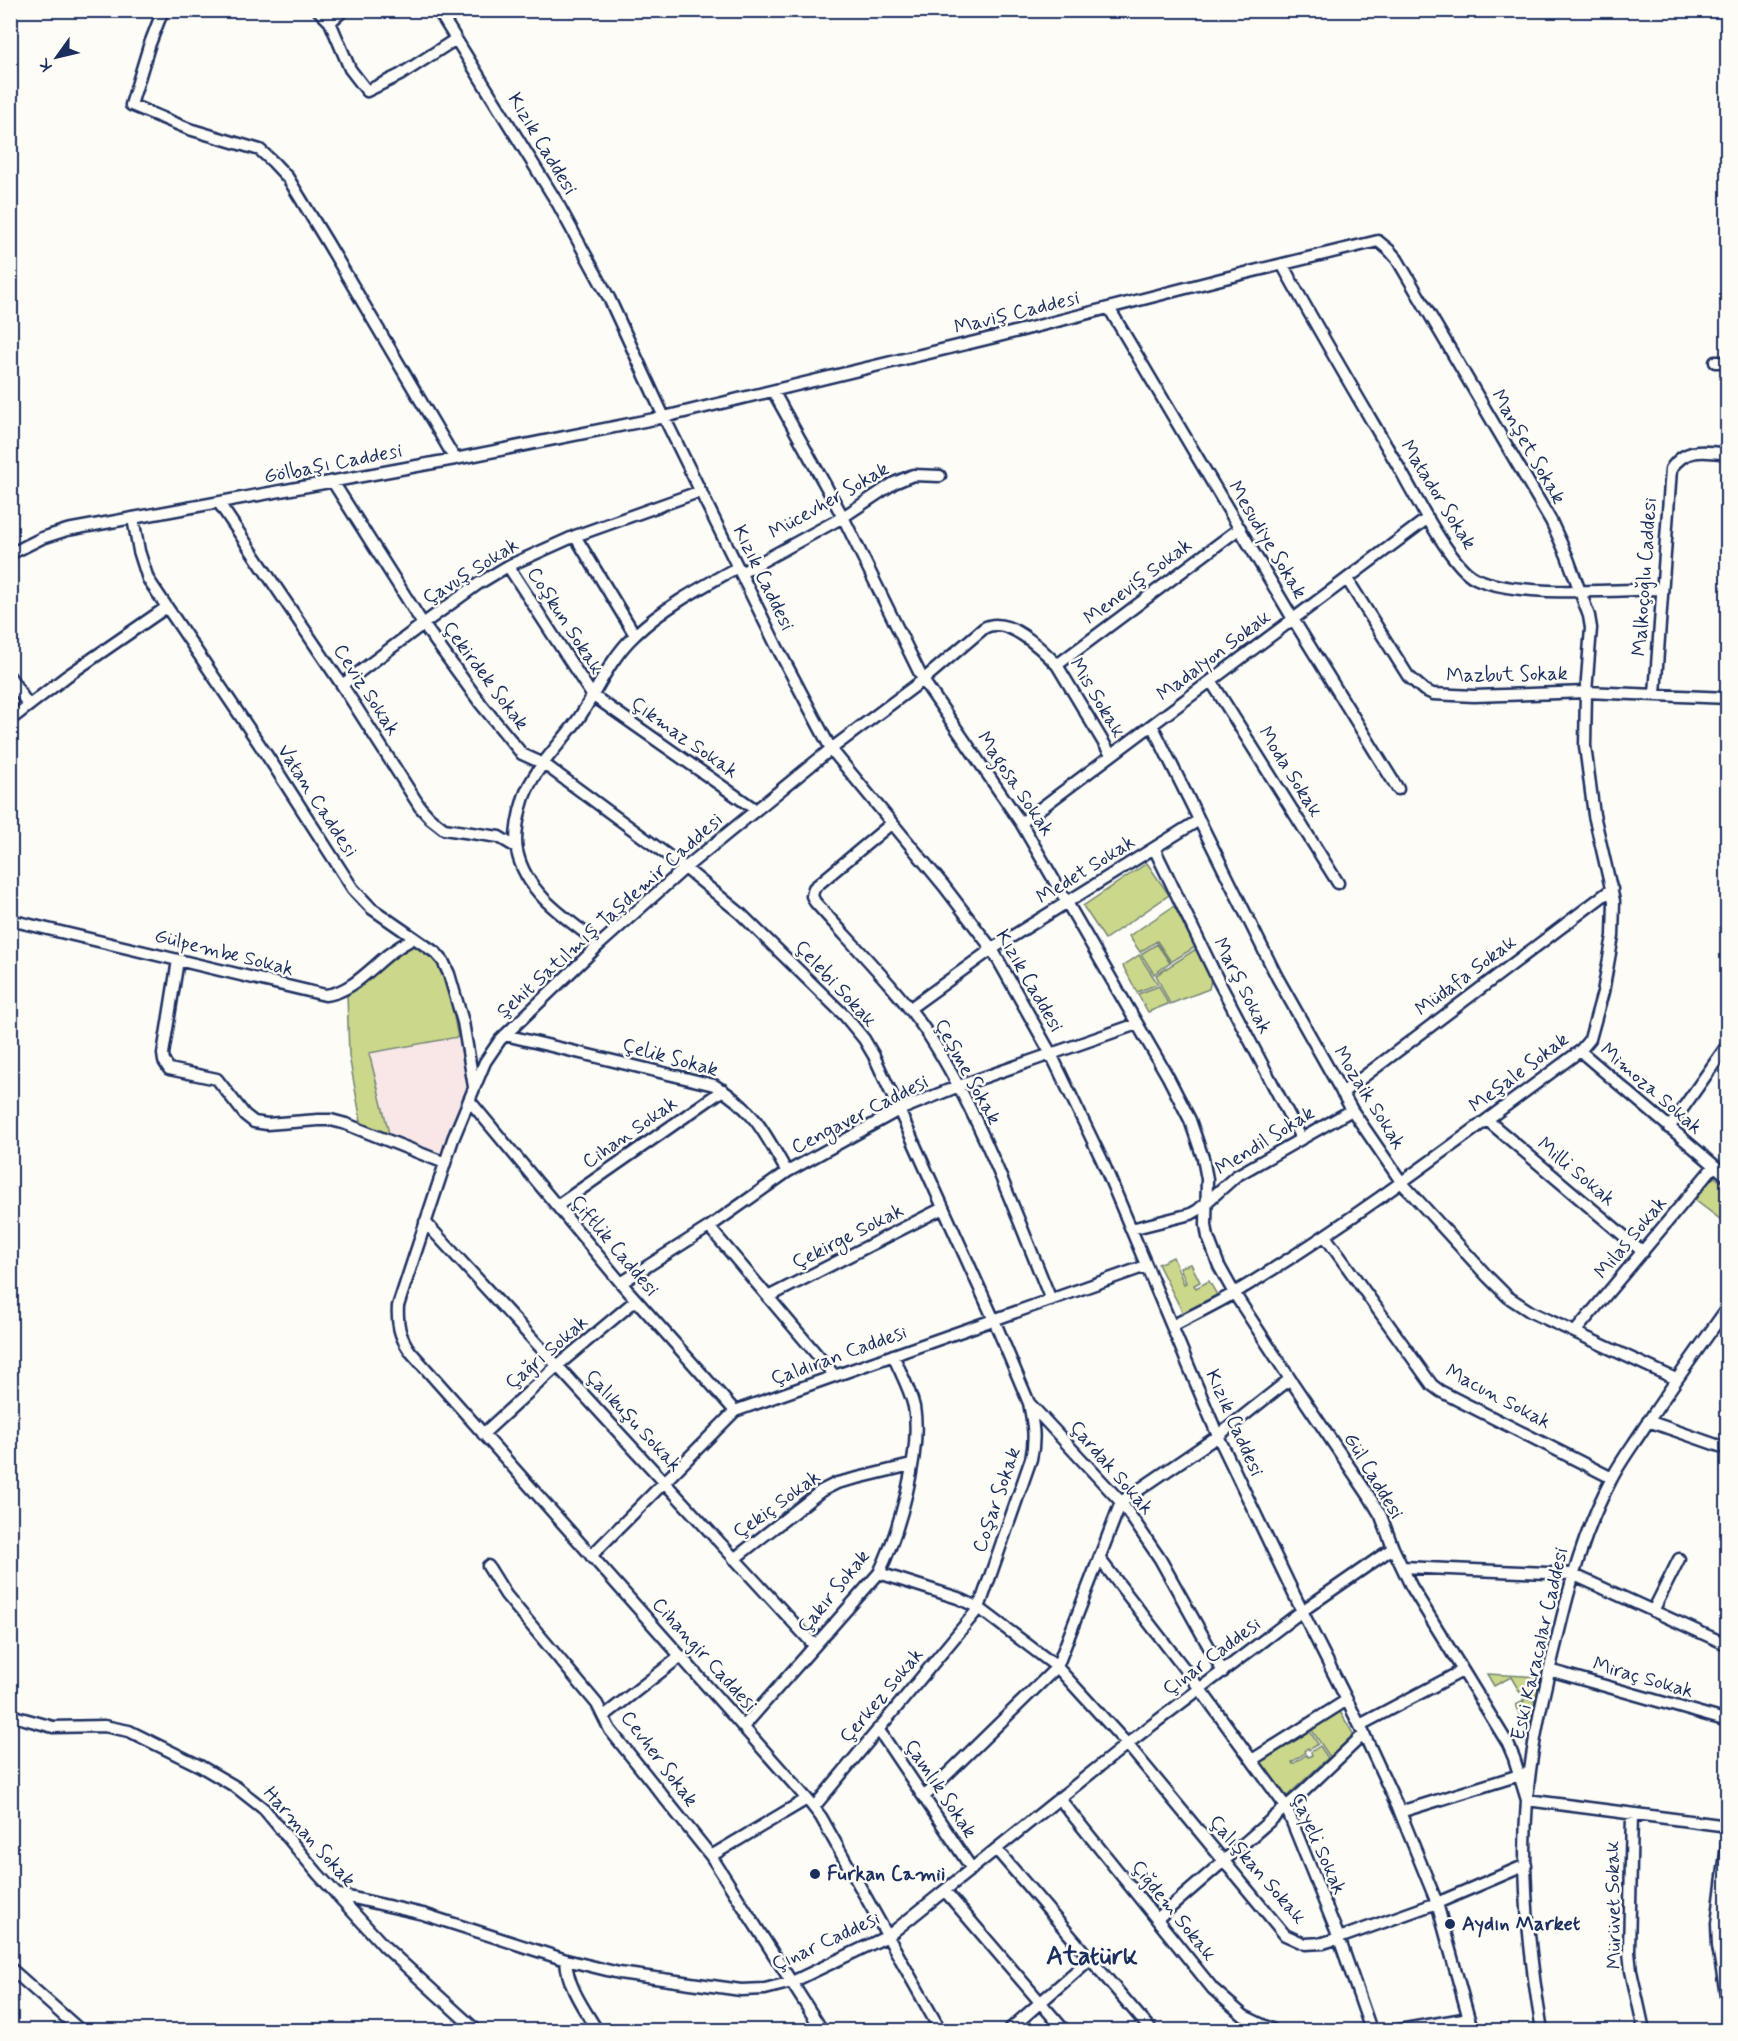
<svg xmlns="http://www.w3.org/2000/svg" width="1738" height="2041" font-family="Mynerve,sans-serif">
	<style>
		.built { fill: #f9e7e8 }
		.green { fill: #cbd78a; stroke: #738374; stroke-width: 1.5 }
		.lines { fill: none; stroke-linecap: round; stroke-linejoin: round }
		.minor-casing { stroke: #1b2f5e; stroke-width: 15 }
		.minor { stroke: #fdfcf7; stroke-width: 10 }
		.poi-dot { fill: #1b2f5e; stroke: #fdfcf7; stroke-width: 2 }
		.labels { text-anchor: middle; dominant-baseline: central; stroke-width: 5; stroke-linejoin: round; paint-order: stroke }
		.street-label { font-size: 20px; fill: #1b2f5e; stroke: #fdfcf7 }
		.poi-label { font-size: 20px; font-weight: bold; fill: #1b2f5e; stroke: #fdfcf7; text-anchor: start }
		.district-label { font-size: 26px; font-weight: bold; fill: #1b2f5e; stroke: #fdfcf7 }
	</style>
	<rect width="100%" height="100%" fill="#fdfcf7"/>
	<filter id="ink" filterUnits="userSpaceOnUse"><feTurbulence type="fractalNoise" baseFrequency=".0167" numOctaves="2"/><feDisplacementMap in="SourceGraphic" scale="12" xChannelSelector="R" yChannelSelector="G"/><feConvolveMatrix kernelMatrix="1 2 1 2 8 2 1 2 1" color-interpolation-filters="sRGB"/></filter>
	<g filter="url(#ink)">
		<path class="built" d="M458,1037L466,1089L440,1155L362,1127L349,1056Z"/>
		<path class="green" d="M1147,863L1169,895L1105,939L1083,906Z
			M1174,906L1195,947L1171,962L1157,941L1140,952L1129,936Z
			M1157,944L1170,963L1154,974L1141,954Z
			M411,946C448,950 451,1008 458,1037L369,1053L390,1137L362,1127L349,1056L347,993L399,950Z
			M1196,949L1211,980L1209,989L1170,1004L1156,975Z
			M1139,955L1158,984L1137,992L1123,966Z
			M1159,986L1168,1004L1148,1012L1138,994Z
			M1713,1176L1727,1186V1216L1724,1222L1695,1200Z
			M1173,1257L1184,1284L1186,1283L1180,1267L1191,1264L1200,1282L1194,1285L1196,1288L1209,1281L1217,1295L1183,1313L1158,1264Z
			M1487,1674L1540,1677L1536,1699L1522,1696L1511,1677L1494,1686Z
			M1523,1698L1535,1701L1529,1733L1526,1737L1516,1705L1524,1701Z
			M1339,1710L1354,1735L1330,1757L1311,1729Z
			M1309,1730L1318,1744L1309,1750L1308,1748L1304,1751L1305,1753L1292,1762L1293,1764L1306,1755L1308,1757L1312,1755L1311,1752L1320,1746L1328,1758L1286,1797L1261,1762Z"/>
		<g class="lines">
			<g class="minor-casing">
				<path id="minor" d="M163,10L149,46L131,105L189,129L260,150L273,162L288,178L327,242L455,459
					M318,10L330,22L350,69L367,91L400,75L456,39
					M438,10L558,204L609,298L664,417L777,647L831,749L944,886L992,949L1051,1054L1102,1160L1218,1436L1302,1611L1364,1734L1400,1812L1437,1903L1472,2030
					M330,22L344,10
					M1282,264C1319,332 1359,399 1398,466C1413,492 1451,567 1475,578C1517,598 1613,590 1661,589
					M1109,308L1293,619L1398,789
					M1715,362H1728
					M773,391L843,517L923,680L1021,823L1168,1077L1190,1120L1203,1158L1207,1179L1206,1225L1208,1237L1219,1266L1234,1293L1290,1379L1369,1496L1381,1516L1393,1548L1411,1586L1508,1744L1514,1758L1527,1800L1728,1826
					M333,482L423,624L481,704L522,754L544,764L685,868L740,913L845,1016L864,1039L874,1056L899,1110L994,1320L1029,1403L1121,1502L1160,1559L1223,1672
					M219,503L342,685L420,807L430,818L444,829L499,837L516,847
					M133,518L139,551L148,579L274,766L353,889L371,908L436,953L443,961L449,974L463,1022L474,1087
					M575,536L635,635
					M10,554L42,538L67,530L455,459L664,417L995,337L1225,278L1378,241L1389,250L1397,259L1551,521L1567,556L1589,616L1591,628L1586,692L1585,746L1594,815L1614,901L1613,936L1603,992L1590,1039L1580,1051C1467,1134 1356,1220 1236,1292C1216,1304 1193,1315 1172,1326
					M508,566L592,695L756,810
					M741,573L843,517L894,483L913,475L940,476
					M1347,579L1408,676L1424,690L1433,694L1474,696L1586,692L1728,698
					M1057,665L1240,528
					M10,677L28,705
					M1211,681L1338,883
					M342,685L423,624L478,584L508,566L575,536L701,491
					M1655,694L1671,469C1685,447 1705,451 1728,454
					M10,720L67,676L167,607
					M1152,725L1277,977L1352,1110L1402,1183L1488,1277L1508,1297L1531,1312L1676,1379
					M892,823L814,888L812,896L815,902C852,944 896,987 928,1034C981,1116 1014,1210 1051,1300
					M1021,823L1428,518
					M1154,848L1218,980L1301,1138
					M10,920L325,995C350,993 370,969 389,954C397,948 405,943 414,938
					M600,944C567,919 526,894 517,851C514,835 519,812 524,797C535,767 561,744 579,718C597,691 610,658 635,635C664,607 702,587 738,567
					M178,960L163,1054L164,1061L169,1069L217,1079L245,1115L254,1122L267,1124L318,1120H331L346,1124L445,1163
					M909,1009L992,949L1199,820
					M505,1035L714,1085C755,1110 764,1132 787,1172
					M1580,1051L1728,1177
					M1342,1093L1612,889
					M469,1100L621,1283L735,1411
					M1487,1120L1643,1252
					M1669,1128L1728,1044
					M557,1206L723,1090
					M425,1222L814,1645
					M709,1227L835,1376
					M1131,1229L1191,1214L1198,1210L1236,1176L1352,1110
					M1325,1236L1432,1385L1440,1391L1612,1478
					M621,1283L709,1227L787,1172L899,1110L959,1086L1137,1024
					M768,1297L943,1208
					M1575,1332L1714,1166
					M1648,1421L1728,1449
					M483,1434L557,1366L636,1300
					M591,1556L735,1411L1146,1266
					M1099,1558L1200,1689L1286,1807L1339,1938L1371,2030
					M734,1559L821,1491L837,1483L911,1465
					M488,1566L506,1595L597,1704L610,1730L711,1856L822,2030
					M1402,1567L1572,1574L1728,1645
					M879,1573L958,1598L979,1608L1057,1667L1127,1744L1285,1935L1305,1944L1323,1943L1339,1938L1437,1903L1526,1865
					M1653,1611L1679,1559
					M1549,1670L1728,1721
					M10,1715L53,1727L104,1726L129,1731L200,1766L236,1787L264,1809L318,1874L385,1947L476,2030
					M604,1716L681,1656
					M1360,1725L1462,1671
					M744,1726L879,1573C899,1532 922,1452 914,1407C910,1389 900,1372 893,1355
					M878,1729L972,1869
					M1252,1760L1347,1700
					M924,1797L1057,1667L1121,1502L1218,1436L1290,1379
					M1059,1798L1213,1989L1244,2016L1273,2030
					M814,1807L979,1608L1031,1459C1036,1439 1033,1423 1029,1403
					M1400,1812L1526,1773
					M1632,1814L1629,1952L1631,1971L1644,2030
					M1728,1837L1717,1924L1718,1946L1728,2007
					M996,1849L1151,2030
					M711,1856L807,1799
					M945,1891L1064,2030
					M336,1894L423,1914L566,1960L619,1973L741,1990L765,1989L792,1982L888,1936L1127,1744L1302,1611L1393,1548
					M1157,1919L1302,1793L1364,1734
					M566,1960C567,1986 584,2009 597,2030
					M10,1968L80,2030
					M940,2030L821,1817L807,1799L410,1351C399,1336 397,1323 398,1306L453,1139L485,1062L500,1040L600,944L685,868L831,749L923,680L984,628C1007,615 1042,649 1057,665L1111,755
					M1009,2030L1090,1959
					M1399,2030L1469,2018
					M1542,2030C1529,1955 1521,1877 1527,1800C1531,1746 1544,1691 1557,1639C1570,1584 1584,1531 1611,1480C1619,1464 1630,1449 1640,1434C1668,1391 1698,1349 1728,1307"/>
			</g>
			<use href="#minor" class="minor"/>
		</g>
	</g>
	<g class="poi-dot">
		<circle cx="815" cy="1874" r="6"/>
		<circle cx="1450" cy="1924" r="6"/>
	</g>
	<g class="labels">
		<g class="street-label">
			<text transform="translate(542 144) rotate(59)">Kızık Caddesi</text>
			<text transform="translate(1017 313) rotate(-14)">Maviş Caddesi</text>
			<text transform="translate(1528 447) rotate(60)">Manşet Sokak</text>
			<text transform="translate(333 464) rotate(-11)">Gölbaşı Caddesi</text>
			<text transform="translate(1438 495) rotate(58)">Matador Sokak</text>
			<text transform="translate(829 501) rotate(-30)">Mücevher Sokak</text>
			<text transform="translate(1267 540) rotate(59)">Mesudiye Sokak</text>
			<text transform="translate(471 572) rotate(-32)">Çavuş Sokak</text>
			<text transform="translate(1645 577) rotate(-86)">Malkoçoğlu Caddesi</text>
			<text transform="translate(763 578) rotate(64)">Kızık Caddesi</text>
			<text transform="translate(1138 582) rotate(-37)">Meneviş Sokak</text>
			<text transform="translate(565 621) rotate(57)">Coşkun Sokak</text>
			<text transform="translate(1214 656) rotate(-37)">Madalyon Sokak</text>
			<text transform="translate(1507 675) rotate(-1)">Mazbut Sokak</text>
			<text transform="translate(485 676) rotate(53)">Çekirdek Sokak</text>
			<text transform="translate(366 690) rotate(57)">Ceviz Sokak</text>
			<text transform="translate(1097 698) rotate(59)">Mis Sokak</text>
			<text transform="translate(684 738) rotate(35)">Çıkmaz Sokak</text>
			<text transform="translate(1290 772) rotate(58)">Moda Sokak</text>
			<text transform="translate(1015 784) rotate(56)">Magosa Sokak</text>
			<text transform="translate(317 801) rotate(57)">Vatan Caddesi</text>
			<text transform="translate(1086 870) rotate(-32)">Medet Sokak</text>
			<text transform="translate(610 916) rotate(-42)">Şehit Satılmış Taşdemir Caddesi</text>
			<text transform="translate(224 953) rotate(14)">Gülpembe Sokak</text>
			<text transform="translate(1466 976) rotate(-37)">Müdafa Sokak</text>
			<text transform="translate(1029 981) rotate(60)">Kızık Caddesi</text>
			<text transform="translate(835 984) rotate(47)">Çelebi Sokak</text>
			<text transform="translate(1242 986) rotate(63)">Marş Sokak</text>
			<text transform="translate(670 1058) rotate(15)">Çelik Sokak</text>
			<text transform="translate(967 1072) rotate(61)">Çeşme Sokak</text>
			<text transform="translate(1519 1073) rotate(-37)">Meşale Sokak</text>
			<text transform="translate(1651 1089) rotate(41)">Mimoza Sokak</text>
			<text transform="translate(1369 1098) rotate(58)">Mozaik Sokak</text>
			<text transform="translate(860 1115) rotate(-27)">Cengaver Caddesi</text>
			<text transform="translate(630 1133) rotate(-35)">Cihan Sokak</text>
			<text transform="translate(1265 1141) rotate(-32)">Mendil Sokak</text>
			<text transform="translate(1576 1172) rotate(40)">Milli Sokak</text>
			<text transform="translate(848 1237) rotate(-27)">Çekirge Sokak</text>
			<text transform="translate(1631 1238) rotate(-50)">Milas Sokak</text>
			<text transform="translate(614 1246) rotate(50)">Çiftlik Caddesi</text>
			<text transform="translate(547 1353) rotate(-41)">Çağrı Sokak</text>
			<text transform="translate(839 1356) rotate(-20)">Çaldıran Caddesi</text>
			<text transform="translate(1498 1397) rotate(28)">Macun Sokak</text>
			<text transform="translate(633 1421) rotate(47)">Çalıkuşu Sokak</text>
			<text transform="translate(1234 1423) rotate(66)">Kızık Caddesi</text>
			<text transform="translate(1111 1468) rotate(49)">Çardak Sokak</text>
			<text transform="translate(1373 1476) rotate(59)">Gül Caddesi</text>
			<text transform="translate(997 1500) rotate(-71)">Coşar Sokak</text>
			<text transform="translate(777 1505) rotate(-36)">Çekiç Sokak</text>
			<text transform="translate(834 1592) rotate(-51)">Çakır Sokak</text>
			<text transform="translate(1540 1644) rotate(-77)">Eski Karacalar Caddesi</text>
			<text transform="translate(704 1655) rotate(48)">Cihangir Caddesi</text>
			<text transform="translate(1212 1657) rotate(-37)">Çınar Caddesi</text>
			<text transform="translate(1643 1678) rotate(16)">Miraç Sokak</text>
			<text transform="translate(882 1696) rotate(-50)">Çerkez Sokak</text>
			<text transform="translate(659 1759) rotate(53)">Cevher Sokak</text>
			<text transform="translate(940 1789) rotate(56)">Çamlık Sokak</text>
			<text transform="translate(309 1837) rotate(48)">Harman Sokak</text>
			<text transform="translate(1318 1844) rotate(66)">Çayeli Sokak</text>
			<text transform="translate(1257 1870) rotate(49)">Çalışkan Sokak</text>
			<text transform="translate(1614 1905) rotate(-91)">Mürüvet Sokak</text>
			<text transform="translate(1173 1911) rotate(51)">Çiğdem Sokak</text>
			<text transform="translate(826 1942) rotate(-25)">Çınar Caddesi</text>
		</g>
		<g class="poi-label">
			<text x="827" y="1874">Furkan Camii</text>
			<text x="1462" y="1924">Aydın Market</text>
		</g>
		<g class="district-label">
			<text x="1092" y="1957">Atatürk</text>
		</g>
	</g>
	<rect width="1738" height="2041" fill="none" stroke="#fdfcf7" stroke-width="36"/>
	<rect x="18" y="18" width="1702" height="2005" fill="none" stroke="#1b2f5e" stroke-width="2" filter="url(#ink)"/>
	<g transform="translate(57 57) rotate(236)" stroke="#fdfcf7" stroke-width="4.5" paint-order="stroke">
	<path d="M0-4.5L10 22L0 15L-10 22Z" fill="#1b2f5e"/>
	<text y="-9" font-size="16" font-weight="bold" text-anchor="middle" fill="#1b2f5e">K</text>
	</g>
</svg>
